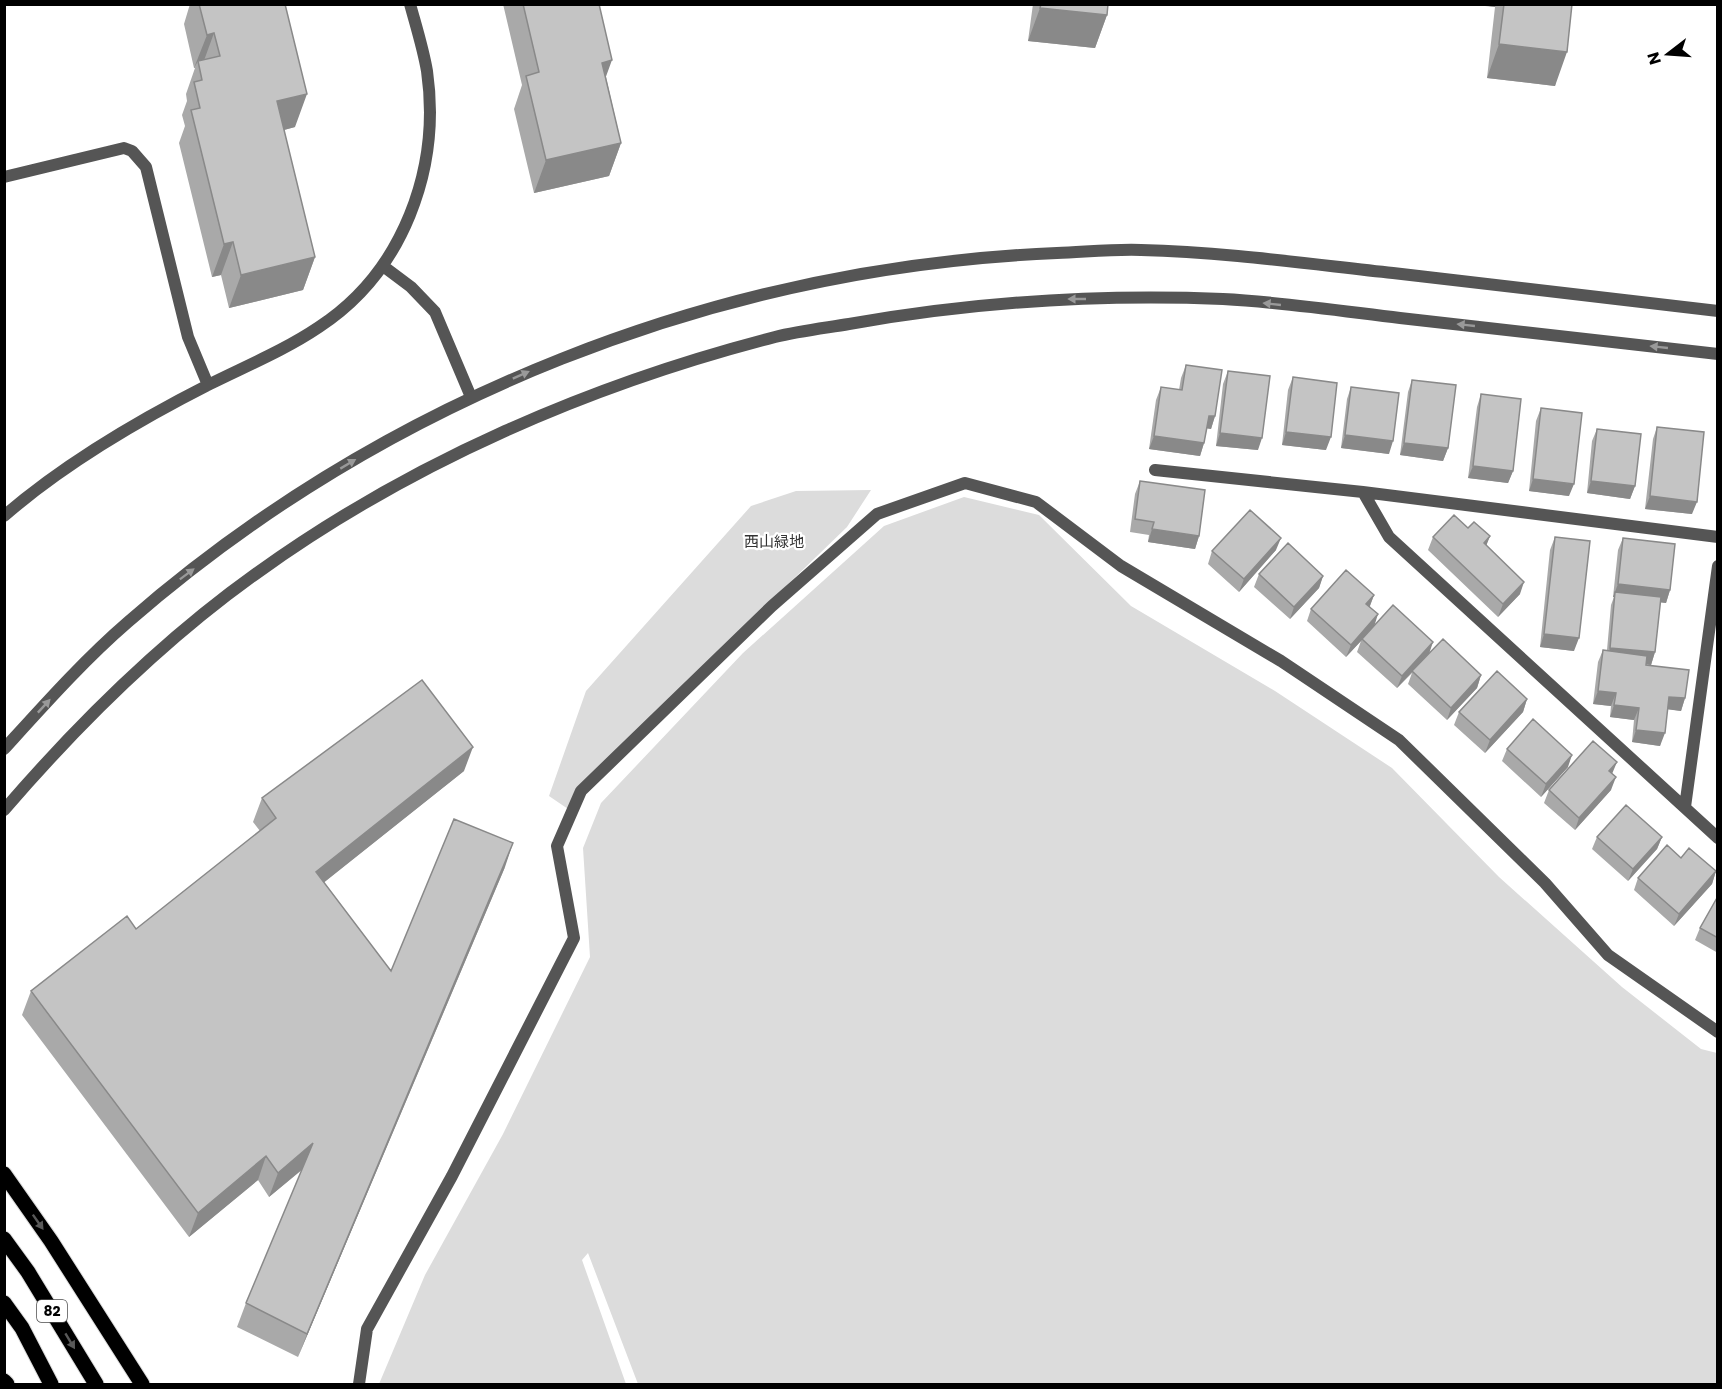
<svg xmlns="http://www.w3.org/2000/svg" width="1722" height="1389" font-family="Poppins,'Noto Sans JP',sans-serif">
	<style>
		.green { fill: #dcdcdc }
		.lines { fill: none; stroke-linecap: round; stroke-linejoin: round }
		.primary-casing { stroke: #dbdbdb; stroke-width: 17 }
		.minor { stroke: #555; stroke-width: 12 }
		.tertiary { stroke: #555; stroke-width: 12 }
		.primary { stroke: #000; stroke-width: 15 }
		.wall { fill: #a9a9a9 }
		.shaded-wall { fill: #898989 }
		.building { fill: #c4c4c4; stroke: #898989; stroke-width: 1.5 }
		.oneway { fill: #999 }
		.oneway2 { fill: #595959 }
		.labels { text-anchor: middle; dominant-baseline: central; stroke-width: 4.5; stroke-linejoin: round; paint-order: stroke }
		.shield { fill: #fff; stroke: #4c4c4c; stroke-width: 1.5 }
		.shield-label { font-size: 14px; font-weight: bold; fill: #000 }
		.park-label { font-size: 15px; fill: #333; stroke: #fff }
	</style>
	<rect width="100%" height="100%" fill="#fff"/>
	<path class="green" d="M871,490L847,527L578,787L568,809L549,796L586,691L751,506L796,491Z
		M964,497L1039,515L1131,606L1275,691L1392,768L1499,877L1622,987L1701,1049L1717,1053V1384H638L588,1253L582,1260L626,1384H379L425,1275L503,1134L590,957L583,848L601,803L743,653L884,526Z"/>
	<g class="lines">
		<g class="primary-casing">
			<path id="primary" d="M4,1174L51,1241L142,1384
				M4,1239L28,1272L96,1384
				M4,1303L22,1328L51,1384
				M4,1381L7,1384"/>
		</g>
		<path class="minor" d="M4,177L124,148L132,151L146,167L188,337L208,385
			M383,266L411,287L435,312L471,397
			M1155,470L1363,492L1718,537
			M1363,492L1389,537L1718,838
			M4,516C65,463 139,420 210,384C246,366 285,350 319,327C403,272 441,169 427,71C423,48 416,26 410,4
			M1685,807L1718,566
			M359,1384L367,1329L452,1176L574,938L557,846L581,791L772,606L877,514L965,483L1036,502L1121,566L1281,661L1399,740L1545,883L1608,955L1718,1032"/>
		<path class="tertiary" d="M4,749C44,705 84,660 128,622C385,398 718,267 1057,253C1085,252 1113,249 1141,250C1225,252 1309,264 1393,273C1501,286 1609,299 1718,311
			M4,810C80,722 163,640 257,573C411,462 592,384 775,337C799,331 825,328 849,324C972,302 1098,294 1223,299C1282,302 1342,311 1400,318C1506,330 1612,342 1718,354"/>
		<use href="#primary" class="primary"/>
	</g>
	<path class="wall" d="M190,4H285L295,127L284,130L315,257L303,290L229,308L221,275L212,277L179,143L185,126L182,115L187,101L186,94L195,68H194L184,24Z
		M503,4H599L606,77L621,143L609,176L534,193L514,109L522,85Z
		M1033,4H1108L1107,15L1095,48L1028,41Z
		M1572,4L1555,86L1487,78L1495,7L1475,5Z
		M1186,365L1215,416L1211,429L1207,428L1204,443L1200,456L1149,449L1156,400L1161,387L1179,390L1181,378Z
		M1228,371L1258,450L1216,446L1223,384Z
		M1293,377L1326,450L1282,445L1288,390Z
		M1412,380L1448,448L1443,461L1400,455L1408,392Z
		M1351,387L1389,454L1341,448L1347,399Z
		M1481,394L1513,471L1508,483L1468,478L1477,407Z
		M1541,408L1569,496L1529,491L1536,421Z
		M1657,427L1692,514L1645,509L1653,439Z
		M1597,429L1635,486L1630,499L1587,493L1592,441Z
		M1140,481L1199,536L1195,549L1148,542L1149,535L1130,532L1135,494Z
		M1468,528L1490,536L1486,545L1520,594L1498,617L1428,550L1433,537Z
		M1555,537L1574,651L1540,647L1550,550Z
		M1623,538L1670,590L1666,603L1660,602L1655,652L1651,665L1646,664V665L1685,698L1681,711L1668,709L1660,746L1632,742L1634,720L1610,717L1611,706L1593,704L1598,662L1603,650H1607L1611,605L1614,597H1613L1618,550Z
		M1276,550L1239,592L1208,564L1212,551Z
		M1259,574L1323,576L1319,588L1290,619L1254,587Z
		M1374,595L1370,606L1374,626L1429,654L1481,675L1477,688L1447,720L1408,684L1412,673L1397,688L1357,652L1361,641L1346,657L1307,621L1311,609Z
		M1527,699L1523,712L1485,753L1454,725L1459,712Z
		M1507,749L1568,767L1541,797L1502,761Z
		M464,771L324,882L391,971L505,867L298,1357L237,1327L246,1303L303,1169L269,1197L258,1180L189,1237L22,1015L31,991L136,929L260,831L253,822L262,798Z
		M1612,774L1611,790L1575,830L1544,803L1549,790Z
		M1597,837H1662L1657,849L1628,881L1592,849Z
		M1681,858L1716,871L1712,884L1674,926L1634,890L1638,878Z
		M1718,896V953L1695,940L1700,928Z"/>
	<path class="shaded-wall" d="M1475,4H1496L1495,7Z
		M1040,8L1107,15L1095,48L1028,41Z
		M214,33L202,66L198,61L194,68L207,35Z
		M1499,44L1567,52L1555,86L1487,78Z
		M612,60L600,93L602,63Z
		M307,94L295,127L265,135L277,101Z
		M621,143L609,176L534,193L546,160Z
		M233,242L221,275L212,277L224,244Z
		M315,257L303,290L229,308L241,275Z
		M1209,416H1215L1211,429L1204,428Z
		M1286,432L1331,437L1326,450L1282,445Z
		M1220,433L1262,438L1258,450L1216,446Z
		M1345,435L1393,441L1389,454L1341,448Z
		M1154,436L1204,443L1200,456L1149,449Z
		M1404,443L1448,448L1443,461L1400,455Z
		M1473,466L1513,471L1508,483L1468,478Z
		M1533,479L1574,484L1569,496L1529,491Z
		M1591,481L1635,486L1630,499L1587,493Z
		M1650,496L1697,502L1692,514L1645,509Z
		M1152,529L1199,536L1195,549L1148,542Z
		M1490,536L1485,549L1484,543Z
		M1281,538L1276,550L1239,592L1244,579Z
		M1323,576L1319,588L1290,619L1294,607Z
		M1524,582L1520,594L1498,617L1503,604Z
		M1618,584L1670,590L1666,603L1615,597V592L1614,597H1613Z
		M1374,595L1369,608L1366,604Z
		M1378,614L1374,627L1346,657L1351,645Z
		M1544,634L1579,638L1574,651L1540,647Z
		M1433,642L1429,654L1397,688L1402,676Z
		M1610,648L1655,652L1651,665L1606,660Z
		M1481,675L1477,688L1447,720L1451,708Z
		M1598,691L1616,693L1611,706L1593,704Z
		M1669,697L1685,698L1681,711L1665,709Z
		M1527,699L1523,712L1485,753L1490,740Z
		M1614,705L1639,708L1634,720L1610,717Z
		M1636,730L1665,733L1660,746L1632,742Z
		M473,747L464,771L307,896L316,872Z
		M1572,755L1568,767L1541,797L1546,784Z
		M1617,762L1612,774L1609,771Z
		M1616,777L1611,790L1575,830L1579,818Z
		M1662,837L1657,849L1628,881L1633,869Z
		M513,843L505,867L298,1357L307,1334Z
		M1716,871L1712,884L1674,926L1679,914Z
		M313,1143L305,1167L269,1197L278,1173Z
		M266,1156L258,1180L189,1237L198,1213Z"/>
	<path class="building" d="M199,4H285L307,94L277,101L315,257L241,275L233,242L224,244L191,110L200,108L194,82L202,80L198,61L220,56L214,33L207,35Z
		M523,4H599L612,60L602,63L621,143L546,160L526,76L539,72Z
		M1041,4H1108L1107,15L1040,8Z
		M1504,4H1572L1567,52L1499,44Z
		M1186,365L1222,370L1215,416H1209L1204,443L1154,436L1161,387L1182,390Z
		M1228,371L1270,376L1262,438L1220,433Z
		M1293,377L1337,383L1331,437L1286,432Z
		M1412,380L1456,385L1448,448L1404,443Z
		M1351,387L1399,393L1393,441L1345,435Z
		M1481,394L1521,399L1513,471L1473,466Z
		M1541,408L1582,413L1574,484L1533,479Z
		M1657,427L1704,432L1697,502L1650,496Z
		M1597,429L1641,434L1635,486L1591,481Z
		M1140,481L1205,490L1199,536L1152,529L1154,522L1135,519Z
		M1250,510L1281,538L1244,579L1212,551Z
		M1454,515L1468,528L1474,522L1490,536L1484,543L1524,582L1503,604L1433,537Z
		M1555,537L1590,541L1579,638L1544,634Z
		M1623,538L1675,544L1670,590L1618,584Z
		M1288,543L1323,576L1294,607L1259,574Z
		M1346,570L1374,595L1366,604L1378,614L1351,645L1311,609Z
		M1615,592L1661,597L1655,652L1610,648Z
		M1393,605L1433,642L1402,676L1362,639Z
		M1443,639L1481,675L1451,708L1412,671Z
		M1603,650L1647,656L1646,665L1689,670L1685,698L1669,697L1665,733L1636,730L1639,708L1614,705L1616,693L1598,691Z
		M1497,671L1527,699L1490,740L1459,712Z
		M422,680L473,747L316,872L391,971L454,819L513,843L307,1334L246,1303L313,1143L278,1173L266,1156L198,1213L31,991L127,916L136,929L276,818L262,798Z
		M1533,719L1572,755L1546,784L1507,749Z
		M1593,741L1617,762L1609,771L1616,777L1579,818L1549,790Z
		M1626,805L1662,837L1633,869L1597,837Z
		M1667,845L1681,858L1689,848L1716,871L1679,914L1638,878Z
		M1718,896V938L1700,928Z"/>
	<defs><path id="oneway-solid" d="M-6-.8H1V-3.2L6.5 0L1 3.2V.8H-6Z" transform="scale(1.5)"/></defs>
	<g class="oneway">
		<use href="#oneway-solid" transform="translate(1077 299) rotate(180)"/>
		<use href="#oneway-solid" transform="translate(1272 304) rotate(-174)"/>
		<use href="#oneway-solid" transform="translate(1466 325) rotate(-174)"/>
		<use href="#oneway-solid" transform="translate(1659 347) rotate(-174)"/>
		<use href="#oneway-solid" transform="translate(521 375) rotate(-24)"/>
		<use href="#oneway-solid" transform="translate(348 464) rotate(-31)"/>
		<use href="#oneway-solid" transform="translate(187 574) rotate(-37)"/>
		<use href="#oneway-solid" transform="translate(44 706) rotate(-47)"/>
	</g>
	<g class="oneway2">
		<use href="#oneway-solid" transform="translate(38 1222) rotate(55)"/>
		<use href="#oneway-solid" transform="translate(70 1341) rotate(59)"/>
	</g>
	<g class="labels">
		<rect class="shield" x="37" y="1300" width="30" height="22" rx="4.5"/>
		<g class="shield-label">
			<text x="52" y="1311">82</text>
		</g>
		<g class="park-label">
			<text x="774" y="541">西山緑地</text>
		</g>
	</g>
	<rect width="1722" height="1389" fill="none" stroke="#000000" stroke-width="12"/>
	<g transform="translate(1668 54) rotate(253)" stroke="#ffffff" stroke-width="4.5" paint-order="stroke">
	<path d="M0-4.5L10 22L0 15L-10 22Z" fill="#000000"/>
	<text y="-9" font-size="16" font-weight="bold" text-anchor="middle" fill="#000000">N</text>
	</g>
</svg>
